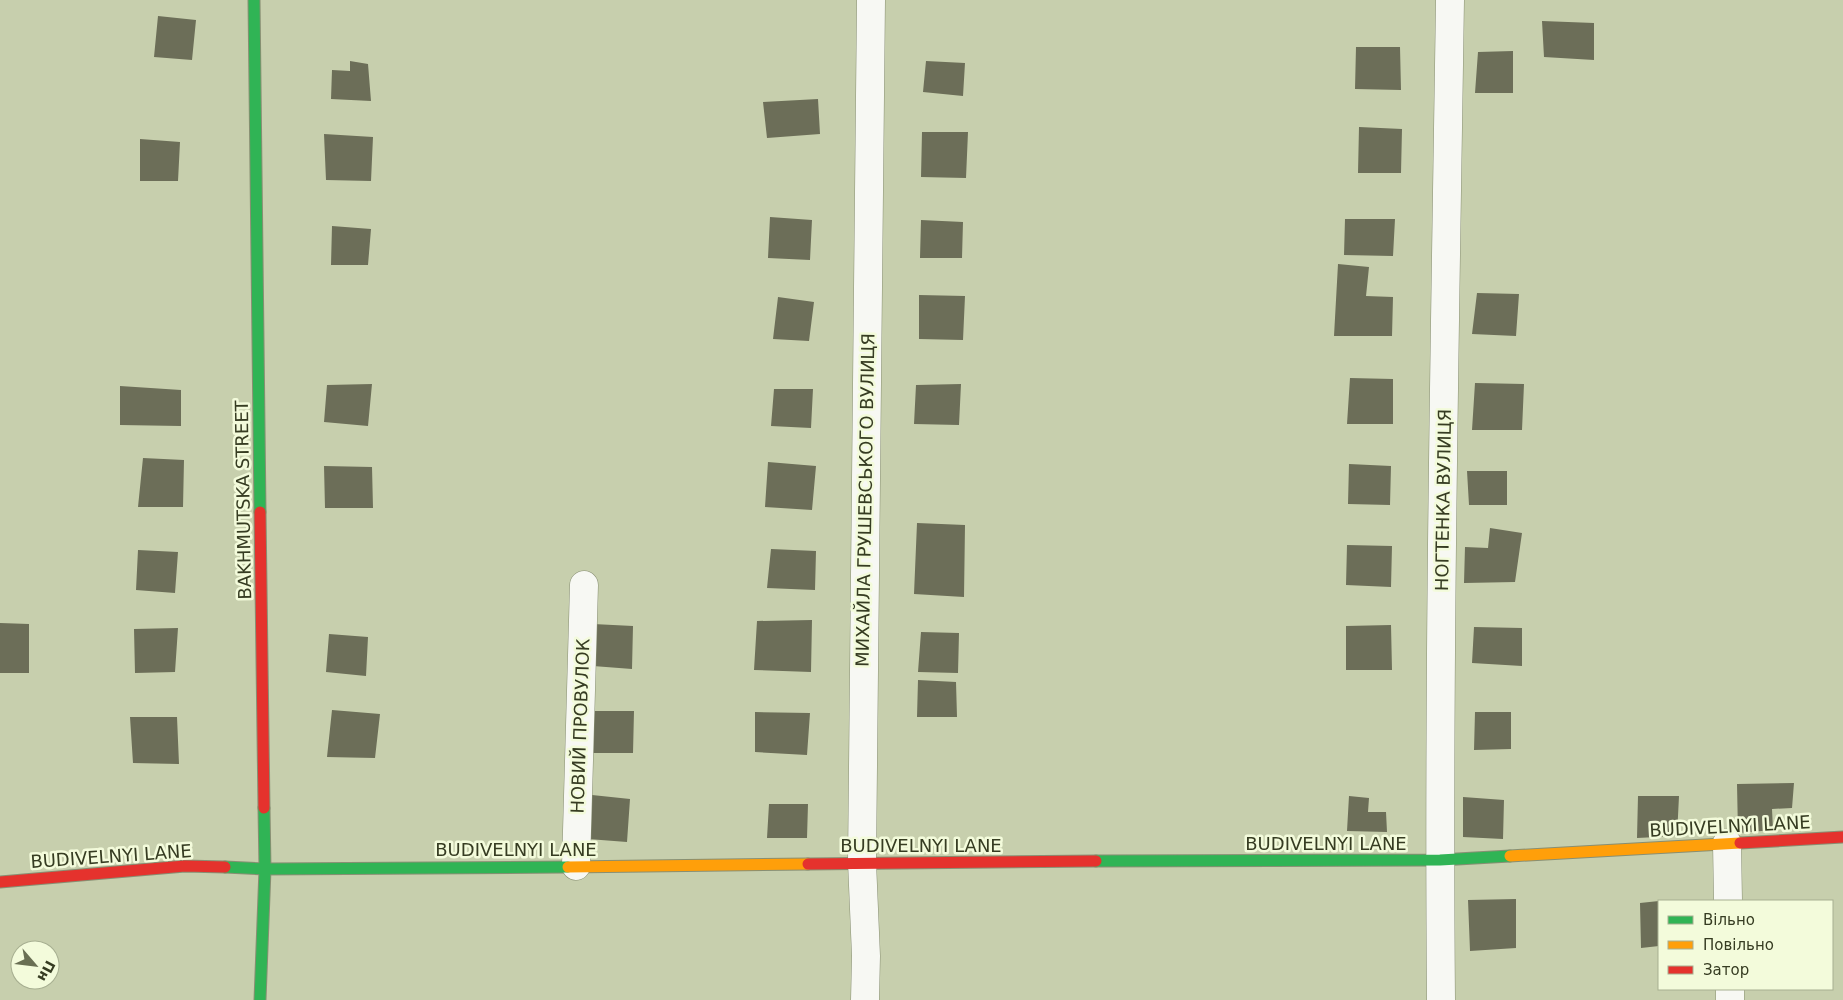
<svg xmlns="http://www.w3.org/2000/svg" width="1843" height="1000" font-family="'DejaVu Sans',sans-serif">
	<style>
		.building { fill: #6c6e58 }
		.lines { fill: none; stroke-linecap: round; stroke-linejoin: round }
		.street-casing { stroke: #888f73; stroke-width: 29 }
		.fast-casing { stroke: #888f73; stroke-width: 13 }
		.slow-casing { stroke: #888f73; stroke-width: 13 }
		.jam-casing { stroke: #888f73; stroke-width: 13 }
		.street { stroke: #f7f8f3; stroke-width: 28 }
		.fast { stroke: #30b455; stroke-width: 11 }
		.slow { stroke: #ff9f0a; stroke-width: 11 }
		.jam { stroke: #e5322d; stroke-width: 11 }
		.labels { text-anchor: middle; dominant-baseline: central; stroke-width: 5; stroke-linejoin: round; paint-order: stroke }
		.street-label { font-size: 18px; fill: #363c22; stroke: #f3fbdb }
	</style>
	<rect width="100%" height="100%" fill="#c7cfad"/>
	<path class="building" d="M158,16L196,20L192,60L154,57Z
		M1542,21L1594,23V60L1544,57Z
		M1356,47H1400L1401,90L1355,89Z
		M1513,51V93H1475L1478,52Z
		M350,61L368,64L371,101L331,99L332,70L350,71Z
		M926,61L965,63L963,96L923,92Z
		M818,99L820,134L767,138L763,102Z
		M1359,127L1402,129L1401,173H1358Z
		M922,132H968L966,178L921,177Z
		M324,134L373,137L371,181L326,180Z
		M140,139L180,142L178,181H140Z
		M770,217L812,220L810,260L768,258Z
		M1345,219H1395L1393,256L1344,255Z
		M921,220L963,222L962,258H920Z
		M332,226L371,229L368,265H331Z
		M1338,264L1369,267L1366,296L1393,297L1392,336H1334Z
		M1477,293L1519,294L1516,336L1472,334Z
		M919,295L965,296L963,340L919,339Z
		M778,297L814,302L809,341L773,339Z
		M1350,378L1393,379V424H1347Z
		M1475,383L1524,384L1522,430H1472Z
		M372,384L368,426L324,422L327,385Z
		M961,384L959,425L914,424L916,385Z
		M120,386L181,390V426L120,425Z
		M774,389H813L811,428L771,426Z
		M143,458L184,460L183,507H138Z
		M768,462L816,466L812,510L765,507Z
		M1349,464L1391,466L1390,505L1348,504Z
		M324,466L372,467L373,508H325Z
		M1467,471H1507V505H1469Z
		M917,523L965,525L964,597L914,594Z
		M1490,528L1522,533L1515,582L1464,583L1465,547L1488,548Z
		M1347,545L1392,546L1391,587L1346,585Z
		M771,549L816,551L815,590L767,588Z
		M138,550L178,552L175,593L136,590Z
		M812,620L811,672L754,670L757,621Z
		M0,623L29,624V673H0Z
		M593,624L633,626L632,669L593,666Z
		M1391,625L1392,670H1346V626Z
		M1474,627L1522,628V666L1472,663Z
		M178,628L175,672L135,673L134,629Z
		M921,632L959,633L958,673L918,672Z
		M329,634L368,637L366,676L326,672Z
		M918,680L956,682L957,717H917Z
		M332,710L380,714L375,758L327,757Z
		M592,711H634L633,753H592Z
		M755,712L810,713L807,755L755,752Z
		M1475,712H1511V749L1474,750Z
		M130,717H177L179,764L133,763Z
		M1794,783L1792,808L1772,809L1773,830L1738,833L1737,784Z
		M592,795L630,799L627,842L588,839Z
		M1349,796L1369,798L1368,812H1386L1387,832L1347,831Z
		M1638,796H1679L1677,836L1637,838Z
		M1463,797L1504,800L1503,839L1463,837Z
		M769,804H808L807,838H767Z
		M1516,899V948L1470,951L1468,900Z
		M1659,901V946L1641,948L1640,903Z"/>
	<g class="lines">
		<g class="street-casing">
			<path id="street" d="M1727,843L1728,901
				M576,866L584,585
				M1730,989V1000
				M865,1000L866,956L862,862L871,0
				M1441,1000C1438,667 1445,333 1450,0"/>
		</g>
		<g class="fast-casing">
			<path id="fast" d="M254,0L260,512
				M1096,861L1440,860L1510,856
				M225,867L265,869L568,867
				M260,1000L265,869L264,808"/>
		</g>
		<g class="slow-casing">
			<path id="slow" d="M1510,856L1740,843
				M568,867L808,864"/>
		</g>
		<g class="jam-casing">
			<path id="jam" d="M260,512L264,808
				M1740,843L1843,837
				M808,864L1096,861
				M0,882L185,866L225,867"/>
		</g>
		<use href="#street" class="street"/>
		<use href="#fast" class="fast"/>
		<use href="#slow" class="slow"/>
		<use href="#jam" class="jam"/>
	</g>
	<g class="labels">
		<g class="street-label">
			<text transform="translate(243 500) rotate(-91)">BAKHMUTSKA STREET</text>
			<text transform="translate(865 500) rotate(-89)">МИХАЙЛА ГРУШЕВСЬКОГО ВУЛИЦЯ</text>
			<text transform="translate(1443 500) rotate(-89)">НОГТЕНКА ВУЛИЦЯ</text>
			<text transform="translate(580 726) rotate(-88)">НОВИЙ ПРОВУЛОК</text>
			<text transform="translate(1730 826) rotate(-3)">BUDIVELNYI LANE</text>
			<text x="1326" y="843">BUDIVELNYI LANE</text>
			<text x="921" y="845">BUDIVELNYI LANE</text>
			<text x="516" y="849">BUDIVELNYI LANE</text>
			<text transform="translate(111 856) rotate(-4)">BUDIVELNYI LANE</text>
		</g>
	</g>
	<rect x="1658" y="900" width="175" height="90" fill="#f3fbdb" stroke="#a7af91"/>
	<rect x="1668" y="916" width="25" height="8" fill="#30b455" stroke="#a7af91"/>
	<text x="1703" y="925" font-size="15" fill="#363c22">Вільно</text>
	<rect x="1668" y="941" width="25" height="8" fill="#ff9f0a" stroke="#a7af91"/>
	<text x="1703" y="950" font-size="15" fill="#363c22">Повільно</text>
	<rect x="1668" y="966" width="25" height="8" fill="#e5322d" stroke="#a7af91"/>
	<text x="1703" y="975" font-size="15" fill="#363c22">Затор</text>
	<g transform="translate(35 965) rotate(118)"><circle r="24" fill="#f3fbdb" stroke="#a7af91"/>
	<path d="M0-4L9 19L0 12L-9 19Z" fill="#696f53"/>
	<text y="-8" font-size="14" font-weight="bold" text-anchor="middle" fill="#363c22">Пн</text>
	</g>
</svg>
